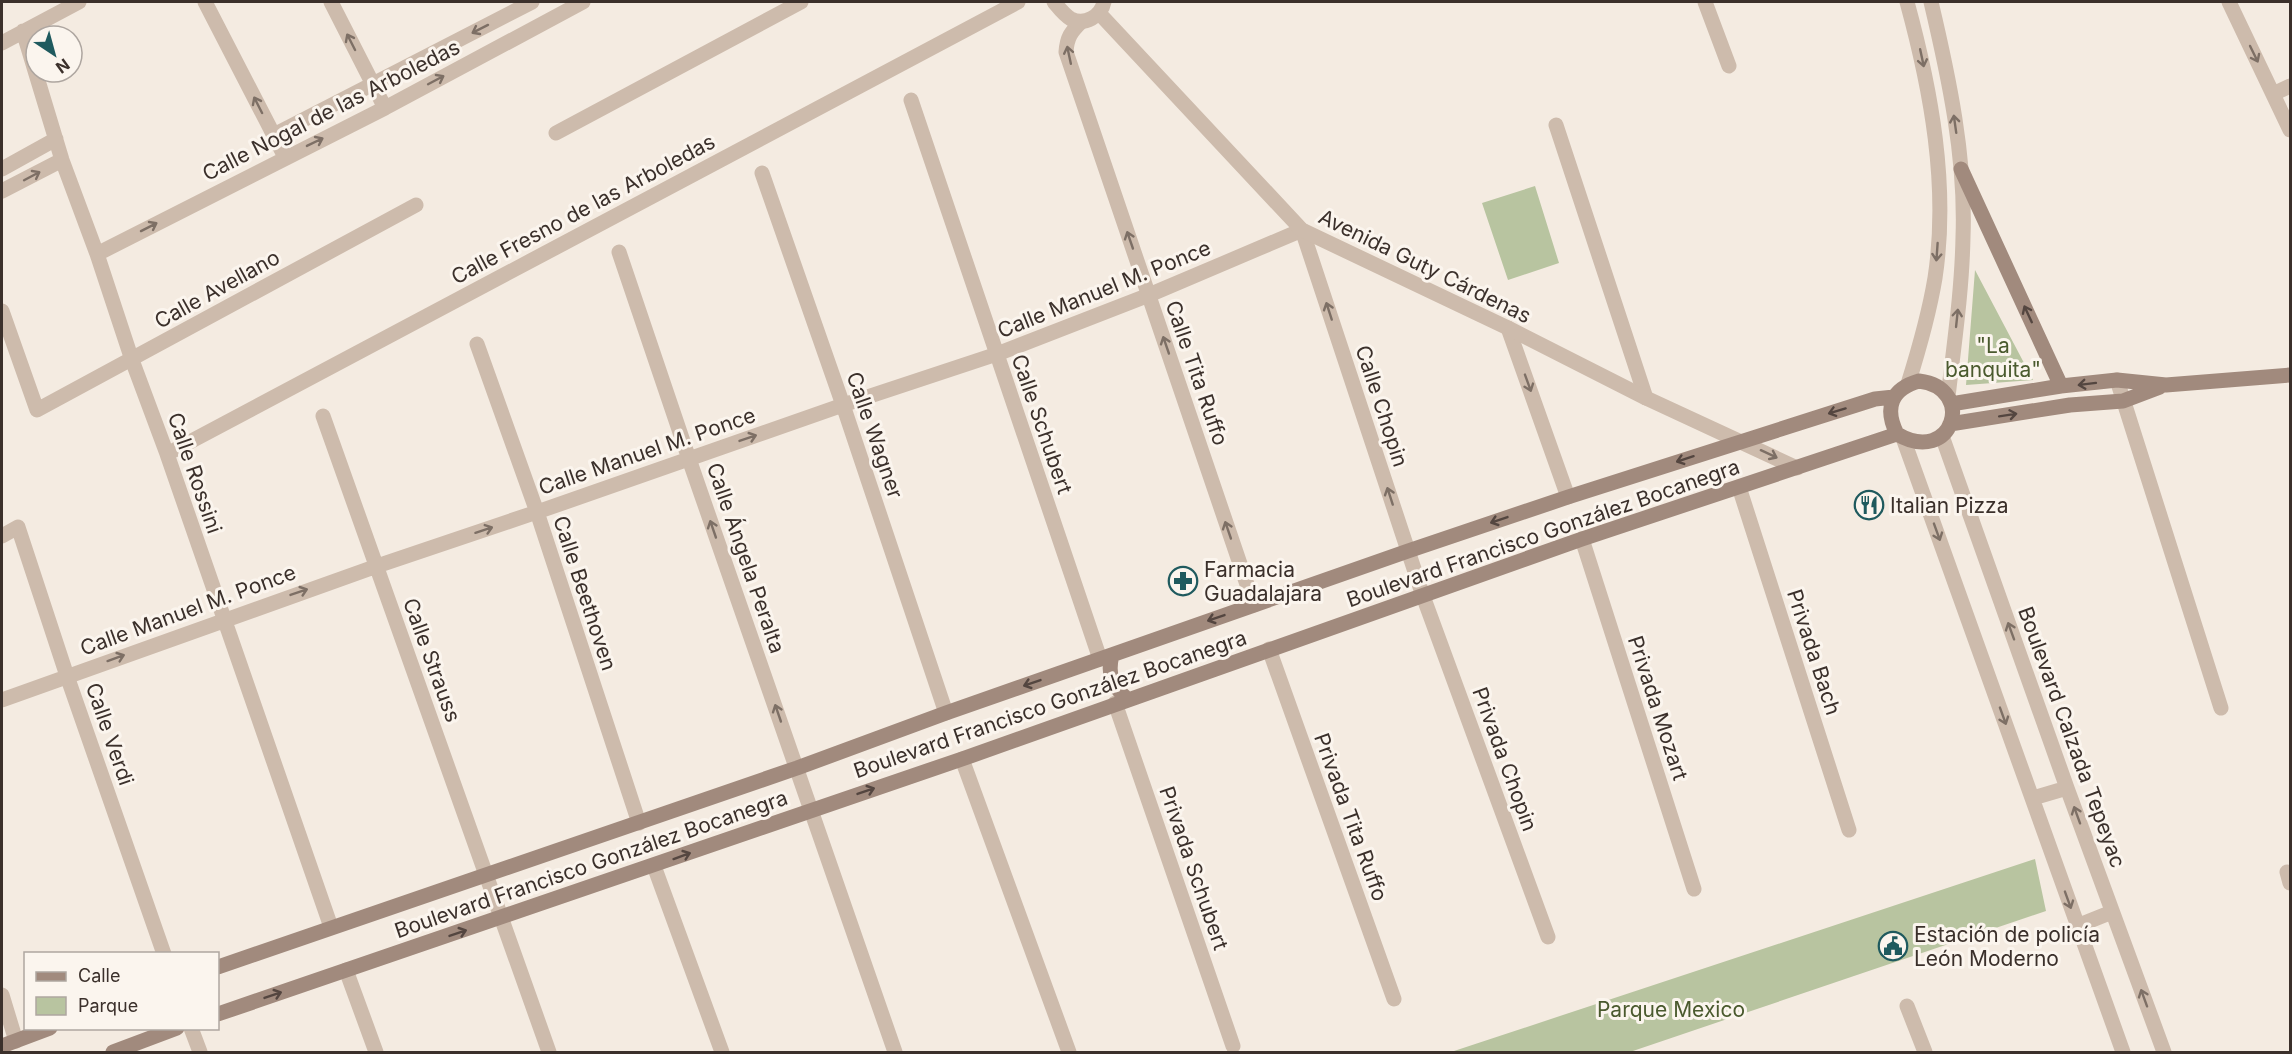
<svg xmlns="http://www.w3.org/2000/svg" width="2292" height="1054" font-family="Inter,sans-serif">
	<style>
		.green { fill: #b8c4a0 }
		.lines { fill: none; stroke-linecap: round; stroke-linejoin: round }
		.minor { stroke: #cdbbac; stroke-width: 15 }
		.tertiary { stroke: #cdbbac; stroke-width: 15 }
		.secondary { stroke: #a18a7d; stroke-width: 15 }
		.oneway { stroke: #7d6f65 }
		.oneway2 { stroke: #544640 }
		.labels { text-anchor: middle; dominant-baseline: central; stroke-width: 6; stroke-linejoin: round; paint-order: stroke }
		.street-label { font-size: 21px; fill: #3b302b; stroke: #fbf5ee }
		.park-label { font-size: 21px; fill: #4a5a2e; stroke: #fbf5ee }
		.poi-label { font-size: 21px; fill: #3b302b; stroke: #fbf5ee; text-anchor: start }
	</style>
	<rect width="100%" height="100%" fill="#f4ebe1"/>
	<path class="green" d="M1535,186L1559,263L1508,280L1482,203Z
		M1975,270L2033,380L1966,385Z
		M2035,859L2046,911L1630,1052H1451Z"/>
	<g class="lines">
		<path class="minor" d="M205,2L285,157
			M331,2L385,108
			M1705,2L1729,66
			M2229,2L2290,130
			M1081,22C1071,32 1067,37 1066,52L1254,605
			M23,31L62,160L97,254L132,360L167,454L331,927
			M2,43L79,2
			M2273,94L2290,86
			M911,100L1100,659
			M1556,125L1646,398
			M556,133L801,2
			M274,135L532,2
			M2,169L56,139
			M762,173L843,405L946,713
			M2,191L62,160
			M619,252L689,459L895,1052
			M97,254L385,108L583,2
			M2,311L37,410L416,205
			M1508,328L1568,497
			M477,344L537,512L639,823
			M2117,380L2221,708
			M323,416L549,1052
			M167,454L1018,2
			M1739,487L1849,830
			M2,536L18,527L67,676L164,954
			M1582,539L1694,889
			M1269,649L1394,999
			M2,700L377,566L537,512L843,405L997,354L1149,295L1302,230L1423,596L1548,937
			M1115,703L1233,1046
			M962,759L1069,1052
			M654,866L722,1052
			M2287,872L2290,883
			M346,970L376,1052
			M2,995L16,1041
			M1907,1006L1925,1052
			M191,1028L200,1052"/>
		<path class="tertiary" d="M1054,2C1059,8 1064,15 1071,19C1085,26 1101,16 1104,2
			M1907,2C1931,90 1949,186 1935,278C1929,314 1919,349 1908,384
			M1931,2C1949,78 1966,158 1963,237C1962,291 1954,344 1948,397
			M1099,13L1302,230L1508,328L1646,398L1797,468
			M1942,436L2067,788L2164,1052
			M1903,438L2123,1052
			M2033,798L2067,788
			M2077,926L2112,912"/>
		<path class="secondary" d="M1961,169L2061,386
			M1919,381C1977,388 1953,467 1897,434C1884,408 1891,389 1919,381Z
			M1951,404L2061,386L2117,380L2166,385L2290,375
			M1950,424L2070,405L2123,401L2160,387
			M1112,655C1107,675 1112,685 1127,699
			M218,967L797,768L946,713L1408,551L1568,497L1875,399L1894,397
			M218,1014L962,759L1582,539L1897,434
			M2,1046L50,1028
			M113,1052L177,1028"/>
	</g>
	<defs><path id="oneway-shaft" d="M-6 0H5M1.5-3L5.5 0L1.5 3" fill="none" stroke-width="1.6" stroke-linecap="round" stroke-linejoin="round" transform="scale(1.5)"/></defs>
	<g class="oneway">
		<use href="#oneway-shaft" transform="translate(480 29) rotate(153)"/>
		<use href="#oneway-shaft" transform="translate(351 42) rotate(-117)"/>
		<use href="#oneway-shaft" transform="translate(2254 54) rotate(64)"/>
		<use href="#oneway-shaft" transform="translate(1069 55) rotate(-102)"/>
		<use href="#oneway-shaft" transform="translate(1922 58) rotate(78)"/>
		<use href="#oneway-shaft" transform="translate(436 80) rotate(-28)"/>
		<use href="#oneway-shaft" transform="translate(258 105) rotate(-117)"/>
		<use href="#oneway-shaft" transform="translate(1955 124) rotate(-98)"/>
		<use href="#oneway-shaft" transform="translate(315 142) rotate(-26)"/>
		<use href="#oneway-shaft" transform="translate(32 176) rotate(-28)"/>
		<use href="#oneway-shaft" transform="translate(149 227) rotate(-27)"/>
		<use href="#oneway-shaft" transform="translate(1130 240) rotate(-109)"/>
		<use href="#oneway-shaft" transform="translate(1937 252) rotate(94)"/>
		<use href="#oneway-shaft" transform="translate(1329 311) rotate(-108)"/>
		<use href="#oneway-shaft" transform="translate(1957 318) rotate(-84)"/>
		<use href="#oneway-shaft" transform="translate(1166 345) rotate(-109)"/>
		<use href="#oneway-shaft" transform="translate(1528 383) rotate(70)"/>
		<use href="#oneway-shaft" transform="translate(748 438) rotate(-19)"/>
		<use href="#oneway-shaft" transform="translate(1769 454) rotate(25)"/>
		<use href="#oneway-shaft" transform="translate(1390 496) rotate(-108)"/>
		<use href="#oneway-shaft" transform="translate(713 529) rotate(-109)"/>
		<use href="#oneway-shaft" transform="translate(484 530) rotate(-18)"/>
		<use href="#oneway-shaft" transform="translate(1228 530) rotate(-109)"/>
		<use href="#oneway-shaft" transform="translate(1937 532) rotate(70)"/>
		<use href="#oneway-shaft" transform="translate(299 592) rotate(-19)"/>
		<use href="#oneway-shaft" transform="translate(2011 631) rotate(-110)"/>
		<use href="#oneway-shaft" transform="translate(116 658) rotate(-20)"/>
		<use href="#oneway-shaft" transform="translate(778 713) rotate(-109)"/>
		<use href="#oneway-shaft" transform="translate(2003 716) rotate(70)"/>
		<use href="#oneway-shaft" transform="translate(2077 815) rotate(-110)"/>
		<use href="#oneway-shaft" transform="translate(2068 900) rotate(70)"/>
		<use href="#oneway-shaft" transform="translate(2144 998) rotate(-110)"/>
	</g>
	<g class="oneway2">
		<use href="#oneway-shaft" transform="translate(2028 314) rotate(-115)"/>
		<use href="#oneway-shaft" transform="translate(2087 384) rotate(173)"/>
		<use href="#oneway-shaft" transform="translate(1837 411) rotate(163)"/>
		<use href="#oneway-shaft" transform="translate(2008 415) rotate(-9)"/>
		<use href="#oneway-shaft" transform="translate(1685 459) rotate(162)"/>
		<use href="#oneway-shaft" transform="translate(1499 520) rotate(161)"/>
		<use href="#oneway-shaft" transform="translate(1216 618) rotate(161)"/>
		<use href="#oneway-shaft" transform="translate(1032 683) rotate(161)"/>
		<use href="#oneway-shaft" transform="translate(866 791) rotate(-19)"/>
		<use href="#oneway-shaft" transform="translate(682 856) rotate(-20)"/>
		<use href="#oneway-shaft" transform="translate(458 933) rotate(-19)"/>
		<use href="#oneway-shaft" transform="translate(273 995) rotate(-19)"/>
	</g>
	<defs>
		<g id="restaurant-ring" transform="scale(1.5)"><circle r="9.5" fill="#fbf5ee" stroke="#1f5a5e" stroke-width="1.5"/><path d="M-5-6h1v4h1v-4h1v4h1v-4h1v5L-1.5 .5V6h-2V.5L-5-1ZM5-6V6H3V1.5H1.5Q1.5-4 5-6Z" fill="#1f5a5e"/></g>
		<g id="pharmacy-ring" transform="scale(1.5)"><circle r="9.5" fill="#fbf5ee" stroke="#1f5a5e" stroke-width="1.5"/><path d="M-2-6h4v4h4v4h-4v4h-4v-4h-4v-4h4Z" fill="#1f5a5e"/></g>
		<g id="civic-ring" transform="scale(1.5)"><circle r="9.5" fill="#fbf5ee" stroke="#1f5a5e" stroke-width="1.5"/><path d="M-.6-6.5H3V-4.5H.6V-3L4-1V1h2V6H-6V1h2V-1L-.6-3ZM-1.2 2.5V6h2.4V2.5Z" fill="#1f5a5e"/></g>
	</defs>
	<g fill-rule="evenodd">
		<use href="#restaurant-ring" x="1869" y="505"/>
		<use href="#pharmacy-ring" x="1183" y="581"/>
		<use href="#civic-ring" x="1893" y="946"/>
	</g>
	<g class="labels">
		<g class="street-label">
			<text transform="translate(331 110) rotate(-27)">Calle Nogal de las Arboledas</text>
			<text transform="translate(583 209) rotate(-28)">Calle Fresno de las Arboledas</text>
			<text transform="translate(1425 266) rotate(26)">Avenida Guty Cárdenas</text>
			<text transform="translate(217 289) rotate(-29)">Calle Avellano</text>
			<text transform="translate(1104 289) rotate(-22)">Calle Manuel M. Ponce</text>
			<text transform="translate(1197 373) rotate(71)">Calle Tita Ruffo</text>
			<text transform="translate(1382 406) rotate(72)">Calle Chopin</text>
			<text transform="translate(1042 424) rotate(71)">Calle Schubert</text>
			<text transform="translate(875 435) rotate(71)">Calle Wagner</text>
			<text transform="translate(647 451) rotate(-19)">Calle Manuel M. Ponce</text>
			<text transform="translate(195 473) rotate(71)">Calle Rossini</text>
			<text transform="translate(1543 533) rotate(-19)">Boulevard Francisco González Bocanegra</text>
			<text transform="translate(746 558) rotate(71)">Calle Ángela Peralta</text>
			<text transform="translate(585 593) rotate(72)">Calle Beethoven</text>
			<text transform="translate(188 610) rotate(-20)">Calle Manuel M. Ponce</text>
			<text transform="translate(1814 652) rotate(72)">Privada Bach</text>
			<text transform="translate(432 660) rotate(70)">Calle Strauss</text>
			<text transform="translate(1050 704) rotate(-19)">Boulevard Francisco González Bocanegra</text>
			<text transform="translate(1658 708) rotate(72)">Privada Mozart</text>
			<text transform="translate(110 734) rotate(71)">Calle Verdi</text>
			<text transform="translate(2072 737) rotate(70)">Boulevard Calzada Tepeyac</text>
			<text transform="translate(1505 759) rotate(70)">Privada Chopin</text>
			<text transform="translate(1351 817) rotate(70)">Privada Tita Ruffo</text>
			<text transform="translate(591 864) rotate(-19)">Boulevard Francisco González Bocanegra</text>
			<text transform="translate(1194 868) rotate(71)">Privada Schubert</text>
		</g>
		<g class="park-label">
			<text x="1993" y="345">"La<tspan x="1993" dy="24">banquita"</tspan></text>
			<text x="1671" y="1009">Parque Mexico</text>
		</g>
		<g class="poi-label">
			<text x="1890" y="505">Italian Pizza</text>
			<text x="1204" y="569">Farmacia<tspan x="1204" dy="24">Guadalajara</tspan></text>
			<text x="1914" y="934">Estación de policía<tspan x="1914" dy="24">León Moderno</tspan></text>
		</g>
	</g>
	<rect width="2292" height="1054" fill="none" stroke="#3b302b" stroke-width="6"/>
	<rect x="24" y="952" width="195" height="78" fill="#fbf5ee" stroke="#aea6a0" stroke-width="1.5"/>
	<rect x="36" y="972" width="30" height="9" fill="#a18a7d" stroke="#aea6a0" stroke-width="1.5"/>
	<text x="78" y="982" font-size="18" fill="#3b302b">Calle</text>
	<rect x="36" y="997" width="30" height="18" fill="#b8c4a0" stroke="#aea6a0" stroke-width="1.5"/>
	<text x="78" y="1012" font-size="18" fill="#3b302b">Parque</text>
	<g transform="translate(54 54) rotate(144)"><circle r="28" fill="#fbf5ee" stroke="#aea6a0" stroke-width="1.5"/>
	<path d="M0-4.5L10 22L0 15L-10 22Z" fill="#1f5a5e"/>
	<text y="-9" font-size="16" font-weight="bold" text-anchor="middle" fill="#3b302b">N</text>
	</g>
</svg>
